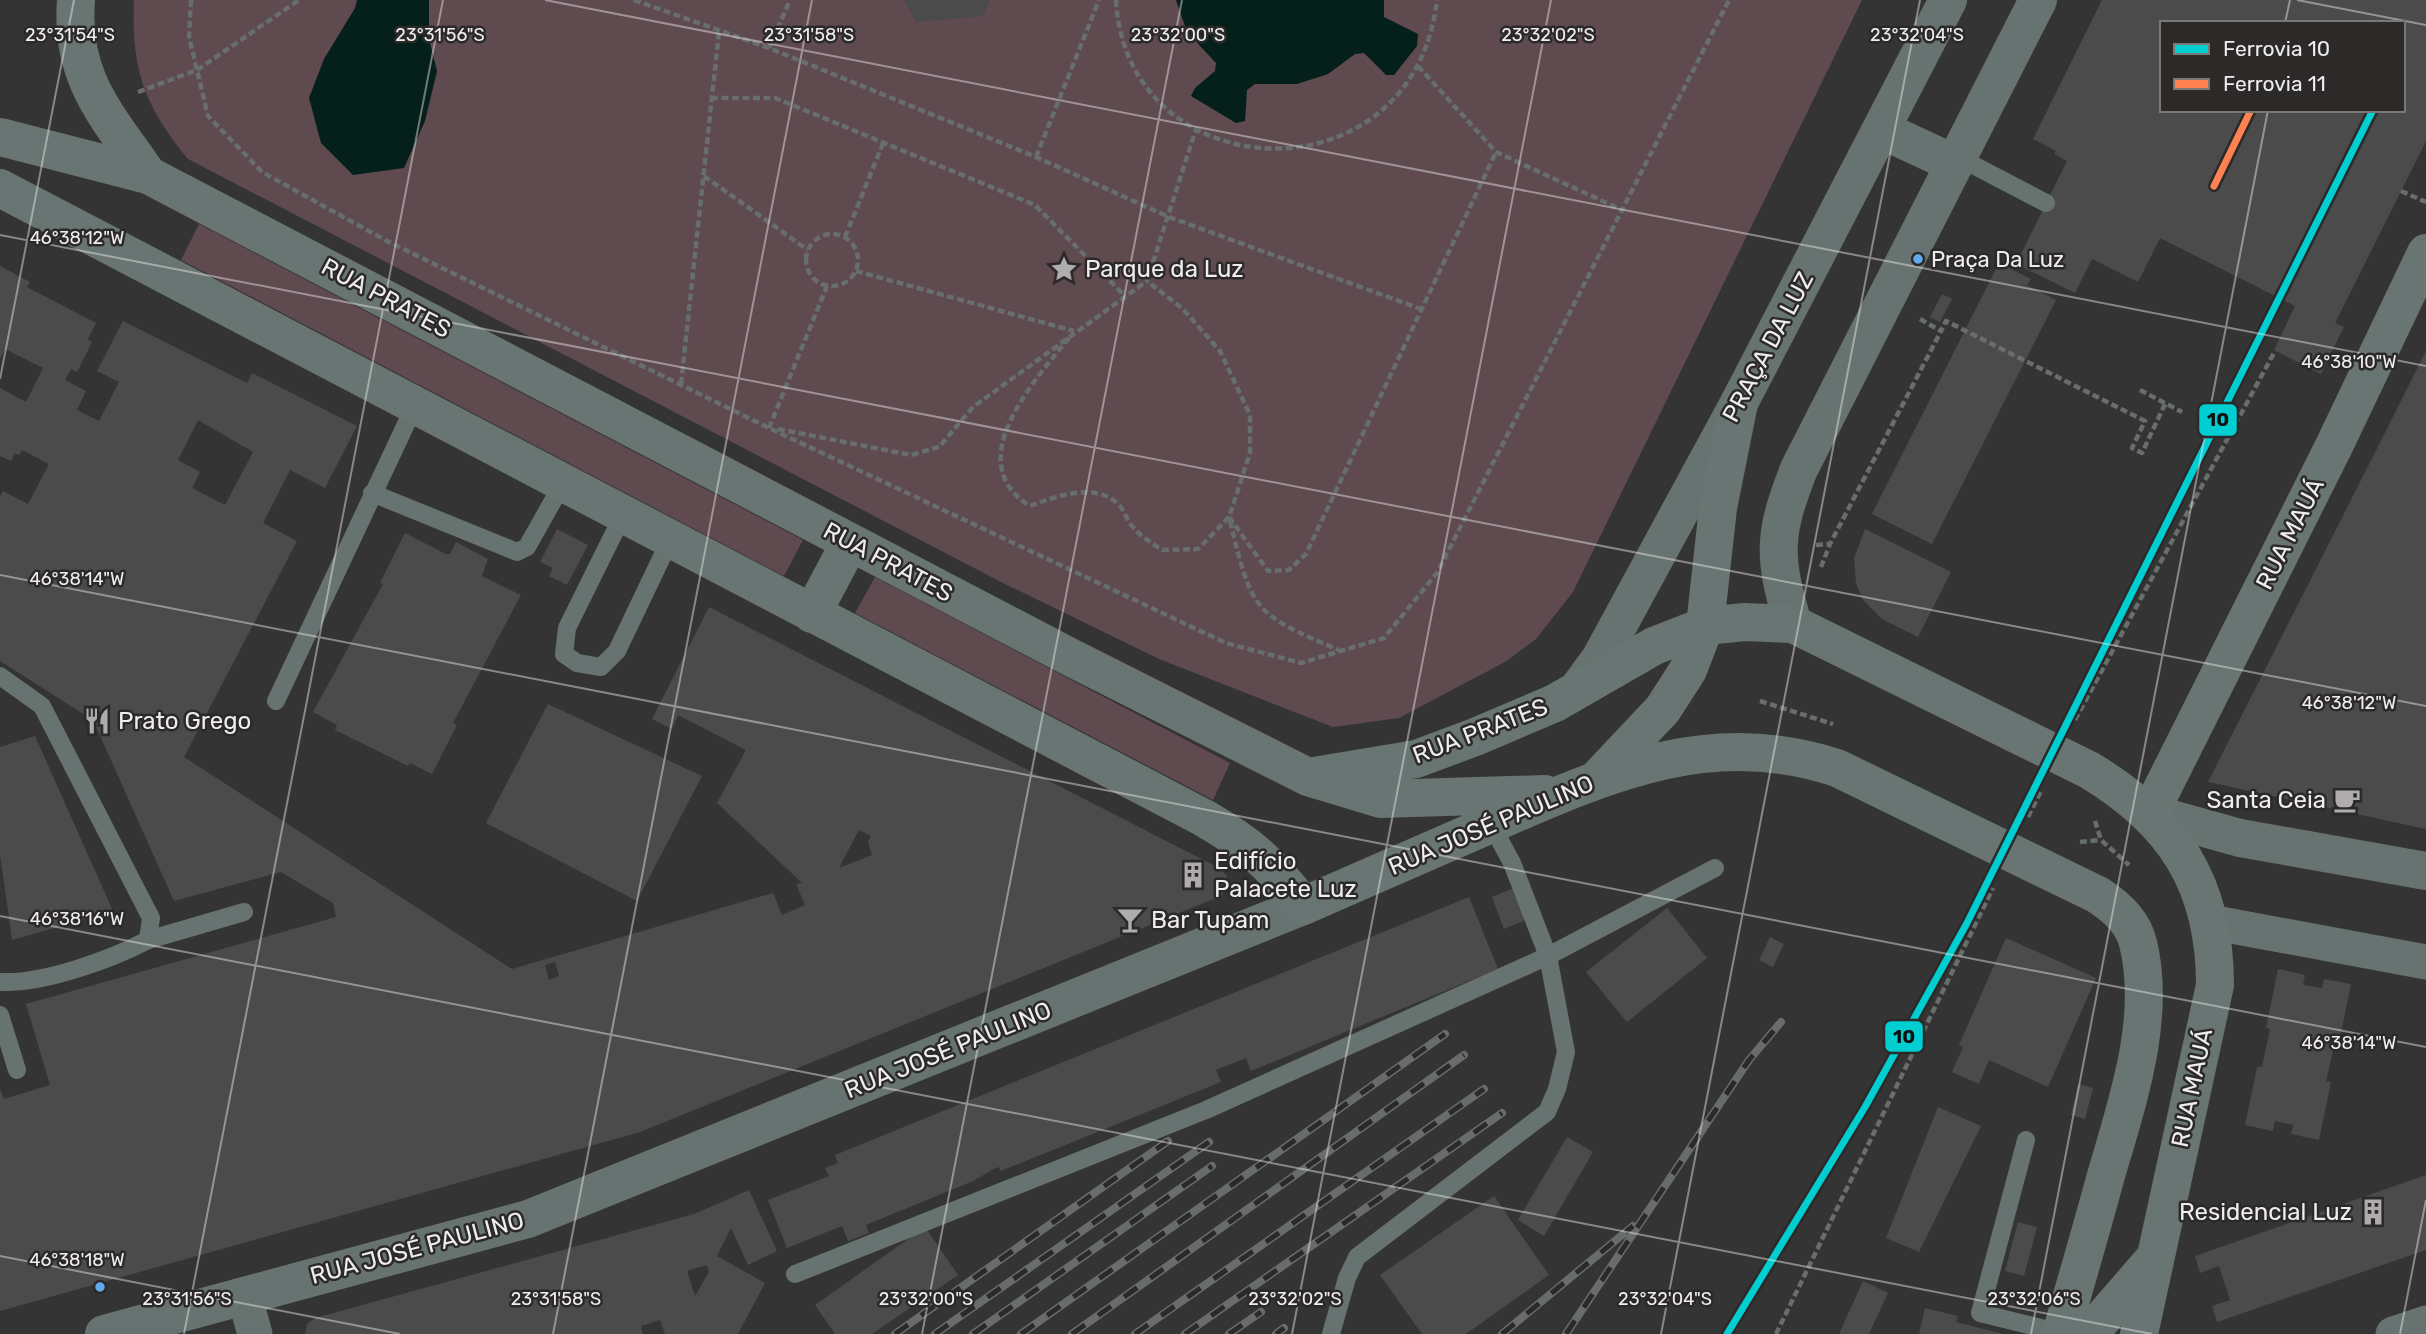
<svg xmlns="http://www.w3.org/2000/svg" width="2426" height="1334" font-family="Rubik,sans-serif">
	<style>
		.green { fill: #5e4a4f }
		.water { fill: #051f1b }
		.building { fill: #4c4b4b; fill-rule: evenodd }
		.lines { fill: none; stroke-linecap: round; stroke-linejoin: round }
		.path { stroke: #676e6c; stroke-width: 4.5; stroke-dasharray: 7 3.5; stroke-linecap: butt }
		.service { stroke: #677370; stroke-width: 18 }
		.minor { stroke: #677370; stroke-width: 35 }
		.tertiary { stroke: #677370; stroke-width: 38 }
		.secondary { stroke: #687573; stroke-width: 38 }
		.rail-casing { stroke: #686d6b; stroke-width: 8 }
		.rail { stroke: #2c2929; stroke-width: 5; stroke-dasharray: 16; stroke-linecap: butt }
		.rail-1-casing { stroke: #2c2929; stroke-width: 12 }
		.rail-2-casing { stroke: #2c2929; stroke-width: 12 }
		.rail-1 { stroke: #00ced1; stroke-width: 7 }
		.rail-2 { stroke: #ff8152; stroke-width: 7 }
		.ticks { fill: none; stroke: #efeded; stroke-width: 2; stroke-opacity: 0.45 }
		.bus-dot { fill: #60acee; stroke: #2c2929; stroke-width: 2.5 }
		.labels { text-anchor: middle; dominant-baseline: central; stroke-width: 5; stroke-linejoin: round; paint-order: stroke }
		.bus-label { font-size: 22px; fill: #efeded; stroke: #2c2929; text-anchor: start }
		.poi-label { font-size: 24px; fill: #efeded; stroke: #2c2929; text-anchor: start }
		.street-label { font-size: 24px; fill: #efeded; stroke: #2c2929 }
		.ticks-label { font-size: 18px; text-anchor: middle; fill: #efeded; stroke: #2c2929; stroke-width: 5; stroke-linejoin: round; paint-order: stroke }
		.line-badge { stroke: #2c2929; stroke-width: 2.5 }
		.pale-badge-label { font-size: 19px; text-anchor: middle; font-weight: bold; fill: #111 }
	</style>
	<rect width="100%" height="100%" fill="#353434"/>
	<path class="green" d="M134,0H1862L1573,592L1536,639L1505,662L1399,718L1333,727L1159,659L1001,582L188,159C144,105 131,70 134,0Z
		M199,224L803,540L784,576L181,260Z
		M875,577L1230,763L1213,800L855,613Z"/>
	<path class="water" d="M357,0H429V39L437,71L425,121L404,168L353,175L321,143L309,98L324,59L355,8Z
		M1176,0H1384V17L1418,34L1417,46L1394,75H1386L1364,53L1355,54L1328,74L1297,84H1255L1247,90L1245,121L1236,123L1191,96L1195,88L1215,71L1216,63L1187,32Z"/>
	<path class="building" d="M904,0H990L983,16L916,22Z
		M2102,0H2426V141L2335,323L2344,327L2321,374L2274,350L2295,306L2160,238L2138,282L2092,259L2075,293L2016,264L2067,161L2054,154L2056,151L2033,139ZM2162,23H2403V110H2162Z
		M1999,263L2031,279L2027,285L2056,300L1932,544L1872,514Z
		M0,266L30,282L27,287L96,323L88,339L92,342L77,372L71,369L65,380L86,391L77,410L99,421L119,382L97,371L123,321L247,383L252,373L357,426L325,488L290,470L263,523L297,541L184,757L512,969L773,893L782,915L805,905L796,884L802,883L717,803L746,750L678,715L672,729L652,719L709,607L1221,869L1227,876L1224,892L1221,896L640,1132L0,1311V1089L4,1099L50,1085L26,1004L336,917L333,903L281,872L174,901L93,720L0,661V497L3,491L28,504L49,464L22,450L19,455L15,453L11,461L0,456V388L26,402L43,368L5,349L0,359ZM198,420L253,452L225,505L192,488L200,472L178,460ZM859,830L871,836L868,842L872,855L839,868ZM555,962L559,976L549,980L545,965Z
		M1942,294L1952,299L1940,322L1930,317Z
		M2426,351V829L2208,782L2396,411Z
		M557,529L588,545L567,585L549,576L553,568L540,562Z
		M1865,529L1951,572L1918,637L1882,619L1863,600L1856,583L1854,558Z
		M405,533L446,554H450L456,542L488,559L482,576L521,595L453,723L457,725L432,774L410,763L408,766L335,730L337,725L313,712L383,584L380,583Z
		M548,704L702,776L637,901L486,823Z
		M35,736L113,911L12,940L0,854V747Z
		M1516,887L1530,918L1504,929L1492,897Z
		M1469,897L1498,969L1251,1071L1246,1058L1216,1070L1221,1082L1001,1171L999,1167L994,1169L973,1181L866,1225L869,1233L848,1241L842,1226L787,1248L768,1200L829,1176L825,1168L838,1163L835,1155Z
		M1667,908L1707,958L1627,1022L1586,972Z
		M1770,937L1784,944L1773,967L1759,960Z
		M2006,938L2096,978L2048,1087L1989,1060L1979,1084L1952,1072L1963,1047L1959,1045Z
		M2278,969L2305,975L2303,985L2322,988L2324,979L2351,984L2339,1043L2335,1042L2326,1081L2331,1082L2319,1140L2291,1134L2293,1125L2275,1121L2273,1131L2245,1125L2257,1067H2262L2270,1029L2266,1028Z
		M2078,1084L2093,1088L2085,1119L2071,1115Z
		M1938,1107L1981,1126L1919,1252L1886,1238Z
		M1567,1137L1593,1152L1544,1236L1518,1220Z
		M2426,1175V1250L2217,1322L2212,1306L2230,1300L2219,1266L2200,1273L2195,1256Z
		M749,1190L777,1251L748,1265L731,1228L717,1256L765,1283L738,1334H665L660,1320L641,1326L643,1334H305L307,1324L315,1318L694,1214ZM707,1265L709,1272L695,1296L687,1271Z
		M1494,1196L1549,1275L1466,1334H1422L1380,1275Z
		M2018,1222L2037,1227L2024,1276L2005,1271Z
		M925,1227L958,1275L872,1334H835L815,1305Z
		M1863,1281L1888,1293L1869,1334H1839Z
		M1925,1308L1958,1316L1956,1322L2003,1334H1919Z"/>
	<g class="lines">
		<path class="path" d="M191,0L189,37L208,116L262,172L385,240L769,428L1226,643L1301,663L1384,638L1437,573L1729,0
			M634,0L769,48L1036,157L1169,217L1421,309
			M1116,0C1126,191 1413,205 1437,0
			M769,48L790,0
			M1418,66L1496,152L1622,210
			M138,92L197,70L299,0
			M711,98H775L1035,205L1125,296
			M1036,157L1099,0
			M704,176L808,250
			M2401,191L2426,202
			M806 260a26 26 0 1 1 52 0a26 26 0 1 1-52 0Z
			M845,237L884,141
			M856,271L1074,331
			M1920,319L1941,331L1946,321L2145,421L2132,448L2142,453L2165,404
			M1069,338C1035,380 959,462 1030,506C1055,497 1094,481 1118,504C1123,508 1126,517 1129,522C1138,535 1150,542 1162,550L1198,549L1229,517L1250,453V415L1220,351L1182,308L1147,281
			M681,384L719,32
			M2140,390L2182,412
			M769,428L827,286
			M778,429L911,455L939,447L973,407L1147,281L1196,129
			M1229,517L1268,571L1289,570L1306,554L1496,152
			M1230,521C1252,611 1253,614 1339,650
			M1816,545L1830,544L1941,331
			M1821,567L1830,544
			M1760,701L1833,724
			M2075,720L2275,351
			M2028,817L2041,791
			M2095,821L2101,840L2129,865
			M2080,842L2101,840
			M1776,1334L1993,888"/>
		<path class="service" d="M1958,157L2046,203
			M372,493L517,552L527,547L563,483
			M623,515L567,628L564,654L577,663L601,667L617,651L670,540
			M0,676L42,706L151,918L148,940C110,960 43,984 0,982
			M276,701L415,405
			M1491,824L1512,863L1548,956L1715,868
			M148,940L244,912
			M0,1015L17,1070
			M2026,1140L1980,1313L2061,1333
			M795,1274L1206,1110L1548,956L1566,1052L1557,1089L1547,1112L1357,1257L1347,1278L1331,1334"/>
		<path class="minor" d="M2210,922L2426,962
			M244,1295L255,1334
			M2393,1334L2426,1323"/>
		<path class="tertiary" d="M1882,130L1955,164
			M1793,624C1773,556 1773,535 1799,469L2038,0
			M1578,689L1600,659L1739,403L1948,0
			M2150,813L2240,838L2426,871
			M104,1334L528,1219L1303,906"/>
		<path class="secondary" d="M76,0C70,78 106,114 148,175
			M0,137L148,175L1068,656L1308,777L1381,799L1545,794
			M0,188L1204,818C1249,844 1272,864 1303,906C1363,880 1423,853 1484,827C1602,776 1708,725 1837,768L2098,895C2115,906 2133,922 2138,943C2157,1020 2126,1106 2105,1179C2091,1231 2076,1282 2061,1334
			M812,614L850,542
			M1314,776L1416,759L1475,737L1555,703L1654,646L1705,626L1745,622L1793,624L2089,770C2174,821 2215,884 2215,985L2139,1334
			M1599,777L1663,709L1688,670L1705,626L1718,508L1739,403
			M2150,813L2334,446L2426,253
			M2089,1334L2154,1259"/>
		<g class="rail-casing">
			<path id="rail" d="M895,1334L1168,1141
				M935,1334L1209,1142
				M973,1334L1212,1166
				M1021,1334L1445,1034
				M1072,1334L1464,1055
				M1135,1334L1484,1089
				M1185,1334L1502,1113
				M1229,1334L1261,1312
				M1276,1334L1284,1328
				M1502,1334L1633,1226
				M1566,1334L1749,1060L1781,1022"/>
		</g>
		<use href="#rail" class="rail"/>
		<g class="rail-1-casing">
			<path id="rail-1" d="M1727,1334L1865,1107L1967,923L2373,110"/>
		</g>
		<g class="rail-2-casing">
			<path id="rail-2" d="M2214,186L2251,110"/>
		</g>
		<use href="#rail-1" class="rail-1"/>
		<use href="#rail-2" class="rail-2"/>
	</g>
	<path class="ticks" d="M545,0L2426,366M2297,0L2426,25M2285,23L2290,0M0,235L2426,706M0,379L74,0M0,575L2426,1047M0,916L2152,1334M0,1256L400,1334M184,1334L443,0M553,1334L812,0M922,1334L1182,0M1292,1334L1551,0M1661,1334L1920,0M2031,1334L2268,110M2400,1334L2426,1200"/>
	<defs>
		<g id="sight-bare" transform="scale(2.1)"><path d="M0-6L1.8-2.2L6-1.7L2.9 1.2L3.7 5.4L0 3.3L-3.7 5.4L-2.9 1.2L-6-1.7L-1.8-2.2Z" fill="#aeacac" stroke="#2c2929" stroke-width="2.5" paint-order="stroke"/></g>
		<g id="restaurant-bare" transform="scale(2.1)"><path d="M-5-6h1v4h1v-4h1v4h1v-4h1v5L-1.5 .5V6h-2V.5L-5-1ZM5-6V6H3V1.5H1.5Q1.5-4 5-6Z" fill="#aeacac" stroke="#2c2929" stroke-width="2.5" paint-order="stroke"/></g>
		<g id="cafe-bare" transform="scale(2.1)"><path d="M-5.5-4.5H6V0H3Q3 3.5 0 3.5H-2.5Q-5.5 3.5-5.5 0ZM3-3.2v2h1.7v-2ZM-6 4.5H4V6H-6Z" fill="#aeacac" stroke="#2c2929" stroke-width="2.5" paint-order="stroke"/></g>
		<g id="building-bare" transform="scale(2.1)"><path d="M-4-6H4V6H1V3H-1V6H-4ZM-2.5-4.3h1.7v1.8h-1.7ZM.8-4.3h1.7v1.8H.8ZM-2.5-1h1.7V.8h-1.7ZM.8-1h1.7V.8H.8Z" fill="#aeacac" stroke="#2c2929" stroke-width="2.5" paint-order="stroke"/></g>
		<g id="bar-bare" transform="scale(2.1)"><path d="M-6-5H6L.8 .8V4.5H3.5V6h-7V4.5H-.8V.8Z" fill="#aeacac" stroke="#2c2929" stroke-width="2.5" paint-order="stroke"/></g>
	</defs>
	<g fill-rule="evenodd">
		<use href="#sight-bare" x="1064" y="269"/>
		<use href="#restaurant-bare" x="97" y="721"/>
		<use href="#cafe-bare" x="2347" y="800"/>
		<use href="#building-bare" x="1193" y="875"/>
		<use href="#bar-bare" x="1130" y="920"/>
		<use href="#building-bare" x="2373" y="1212"/>
	</g>
	<g class="bus-dot">
		<circle cx="1918" cy="259" r="6"/>
		<circle cx="100" cy="1287" r="6"/>
	</g>
	<g class="labels">
		<g class="bus-label">
			<text x="1931" y="259">Praça Da Luz</text>
		</g>
		<g class="poi-label">
			<text x="1085" y="269">Parque da Luz</text>
			<text x="118" y="721">Prato Grego</text>
			<text x="2326" y="800" text-anchor="end">Santa Ceia</text>
			<text x="1214" y="861">Edifício<tspan x="1214" dy="28">Palacete Luz</tspan></text>
			<text x="1151" y="920">Bar Tupam</text>
			<text x="2352" y="1212" text-anchor="end">Residencial Luz</text>
		</g>
		<g class="street-label">
			<text transform="translate(386 298) rotate(28)">RUA PRATES</text>
			<text transform="translate(1768 347) rotate(-62)">PRAÇA DA LUZ</text>
			<text transform="translate(2290 534) rotate(-63)">RUA MAUÁ</text>
			<text transform="translate(888 562) rotate(28)">RUA PRATES</text>
			<text transform="translate(1480 731) rotate(-21)">RUA PRATES</text>
			<text transform="translate(1491 825) rotate(-23)">RUA JOSÉ PAULINO</text>
			<text transform="translate(948 1050) rotate(-22)">RUA JOSÉ PAULINO</text>
			<text transform="translate(2192 1088) rotate(-78)">RUA MAUÁ</text>
			<text transform="translate(417 1248) rotate(-15)">RUA JOSÉ PAULINO</text>
		</g>
	</g>
	<g class="ticks-label">
		<text x="70" y="41">23°31'54"S</text>
		<text x="440" y="41">23°31'56"S</text>
		<text x="809" y="41">23°31'58"S</text>
		<text x="1178" y="41">23°32'00"S</text>
		<text x="1548" y="41">23°32'02"S</text>
		<text x="1917" y="41">23°32'04"S</text>
		<text x="77" y="244">46°38'12"W</text>
		<text x="2349" y="368">46°38'10"W</text>
		<text x="77" y="585">46°38'14"W</text>
		<text x="2349" y="709">46°38'12"W</text>
		<text x="77" y="925">46°38'16"W</text>
		<text x="2349" y="1049">46°38'14"W</text>
		<text x="77" y="1266">46°38'18"W</text>
		<text x="187" y="1305">23°31'56"S</text>
		<text x="556" y="1305">23°31'58"S</text>
		<text x="926" y="1305">23°32'00"S</text>
		<text x="1295" y="1305">23°32'02"S</text>
		<text x="1665" y="1305">23°32'04"S</text>
		<text x="2034" y="1305">23°32'06"S</text>
	</g>
	<g class="line-badge">
		<rect x="2198" y="403" width="40" height="34" rx="7" fill="#00ced1"/>
		<rect x="1884" y="1020" width="40" height="33" rx="7" fill="#00ced1"/>
	</g>
	<g class="pale-badge-label">
		<text x="2218" y="426">10</text>
		<text x="1904" y="1043">10</text>
	</g>
	<rect x="2160" y="21" width="245" height="91" fill="#2c2929" stroke="#7a7777" stroke-width="2"/>
	<rect x="2174" y="44" width="35" height="10" fill="#00ced1" stroke="#7a7777" stroke-width="2"/>
	<text x="2223" y="56" font-size="21" fill="#efeded">Ferrovia 10</text>
	<rect x="2174" y="79" width="35" height="10" fill="#ff8152" stroke="#7a7777" stroke-width="2"/>
	<text x="2223" y="91" font-size="21" fill="#efeded">Ferrovia 11</text>
</svg>
